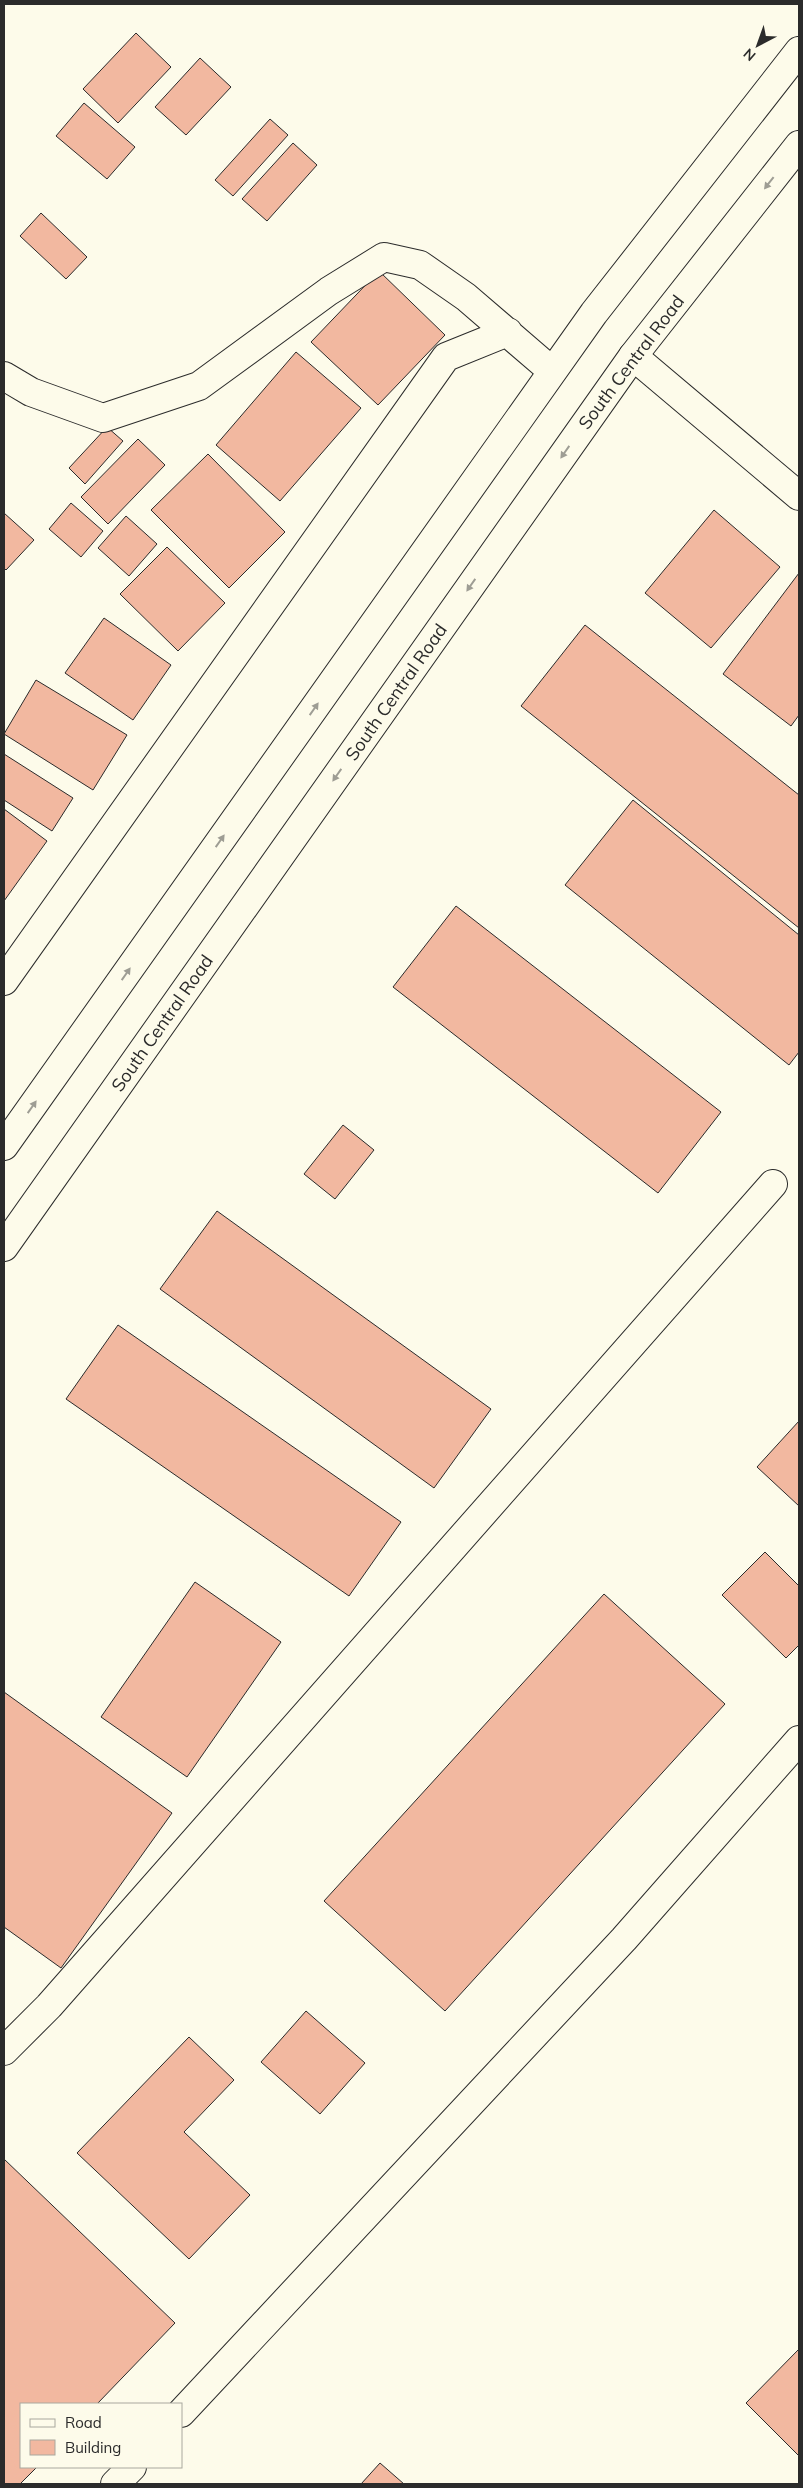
<svg xmlns="http://www.w3.org/2000/svg" width="803" height="2488" font-family="Mulish,sans-serif">
	<style>
		.building { fill: #f2b8a0; stroke: #2b2b2b }
		.lines { fill: none; stroke-linecap: round; stroke-linejoin: round }
		.minor-casing { stroke: #2b2b2b; stroke-width: 30 }
		.major-casing { stroke: #2b2b2b; stroke-width: 30 }
		.minor { stroke: #fdfbea; stroke-width: 28 }
		.major { stroke: #fdfbea; stroke-width: 28 }
		.oneway { fill: #9e9d94 }
		.labels { text-anchor: middle; dominant-baseline: central; stroke-width: 4; stroke-linejoin: round; paint-order: stroke }
		.street-label { font-size: 18px; fill: #2b2b2b; stroke: #fdfbea }
	</style>
	<rect width="100%" height="100%" fill="#fdfbea"/>
	<path class="building" d="M136,33L171,67L118,123L83,89Z
		M200,58L231,87L186,135L155,107Z
		M84,103L135,147L107,179L56,136Z
		M270,119L288,135L233,196L215,180Z
		M293,143L317,165L267,221L242,199Z
		M41,213L87,257L66,279L20,236Z
		M379,271L445,335L378,405L311,342Z
		M296,352L361,408L280,501L216,445Z
		M107,427L123,441L85,484L69,468Z
		M138,439L165,465L108,524L81,497Z
		M208,454L285,532L229,588L151,510Z
		M71,503L103,531L81,557L49,529Z
		M714,510L780,567L711,648L645,593Z
		M4,513L34,540L6,570L4,568Z
		M126,516L157,544L129,576L98,548Z
		M167,547L225,603L178,651L120,594Z
		M799,573V715L791,726L723,674Z
		M104,618L171,665L133,720L65,673Z
		M585,625L799,795V928L521,706Z
		M36,680L127,735L93,790L4,734Z
		M4,754L73,798L52,831L4,800Z
		M633,800L799,935V1052L789,1065L565,885Z
		M4,809L47,841L4,901Z
		M456,906L721,1112L658,1193L393,987Z
		M343,1125L374,1150L335,1199L304,1174Z
		M217,1211L491,1409L434,1488L160,1289Z
		M118,1325L401,1522L349,1596L66,1399Z
		M799,1421V1506L757,1467Z
		M765,1552L799,1586V1645L786,1658L722,1595Z
		M195,1582L281,1642L187,1777L101,1717Z
		M604,1594L725,1704L445,2011L324,1901Z
		M4,1692L172,1813L61,1968L4,1927Z
		M306,2011L365,2063L320,2114L261,2062Z
		M189,2037L234,2080L184,2132L250,2195L189,2259L77,2153Z
		M4,2159L175,2323L97,2404H21V2467H37L20,2484H4Z
		M799,2349V2456L746,2403Z
		M380,2463L404,2484H361Z"/>
	<g class="lines">
		<g class="minor-casing">
			<path id="minor" d="M633,356L799,496
				M4,376L31,392L103,418L199,386L329,291L384,257L420,265L466,297L552,371
				M4,981L446,357L508,332
				M4,2051L49,2006L773,1184
				M181,2413L624,1939L799,1740
				M115,2484L132,2467"/>
		</g>
		<g class="major-casing">
			<path id="major" d="M4,1146L594,313L799,51
				M4,1247L633,356L799,145"/>
		</g>
		<use href="#minor" class="minor"/>
		<use href="#major" class="major"/>
	</g>
	<defs><path id="oneway-solid" d="M-6-.8H1V-3.2L6.5 0L1 3.2V.8H-6Z" transform="scale(1.25)"/></defs>
	<g class="oneway">
		<use href="#oneway-solid" transform="translate(769 183) rotate(128)"/>
		<use href="#oneway-solid" transform="translate(565 452) rotate(125)"/>
		<use href="#oneway-solid" transform="translate(471 585) rotate(125)"/>
		<use href="#oneway-solid" transform="translate(314 709) rotate(-55)"/>
		<use href="#oneway-solid" transform="translate(337 775) rotate(125)"/>
		<use href="#oneway-solid" transform="translate(220 841) rotate(-55)"/>
		<use href="#oneway-solid" transform="translate(126 974) rotate(-55)"/>
		<use href="#oneway-solid" transform="translate(32 1107) rotate(-55)"/>
	</g>
	<g class="labels">
		<g class="street-label">
			<text transform="translate(631 362) rotate(-53)">South Central Road</text>
			<text transform="translate(396 692) rotate(-55)">South Central Road</text>
			<text transform="translate(162 1023) rotate(-55)">South Central Road</text>
		</g>
	</g>
	<rect width="803" height="2488" fill="none" stroke="#2b2b2b" stroke-width="10"/>
	<rect x="20" y="2403" width="162" height="65" fill="#fdfbea" stroke="#a9a89e"/>
	<rect x="30" y="2419" width="25" height="8" fill="#fdfbea" stroke="#a9a89e"/>
	<text x="65" y="2428" font-size="15" fill="#2b2b2b">Road</text>
	<rect x="30" y="2440" width="25" height="15" fill="#f2b8a0" stroke="#a9a89e"/>
	<text x="65" y="2453" font-size="15" fill="#2b2b2b">Building</text>
	<g transform="translate(758 45) rotate(221)" stroke="#fdfbea" stroke-width="4" paint-order="stroke">
	<path d="M0-4L9 19L0 12L-9 19Z" fill="#2b2b2b"/>
	<text y="-8" font-size="14" font-weight="bold" text-anchor="middle" fill="#2b2b2b">N</text>
	</g>
</svg>
